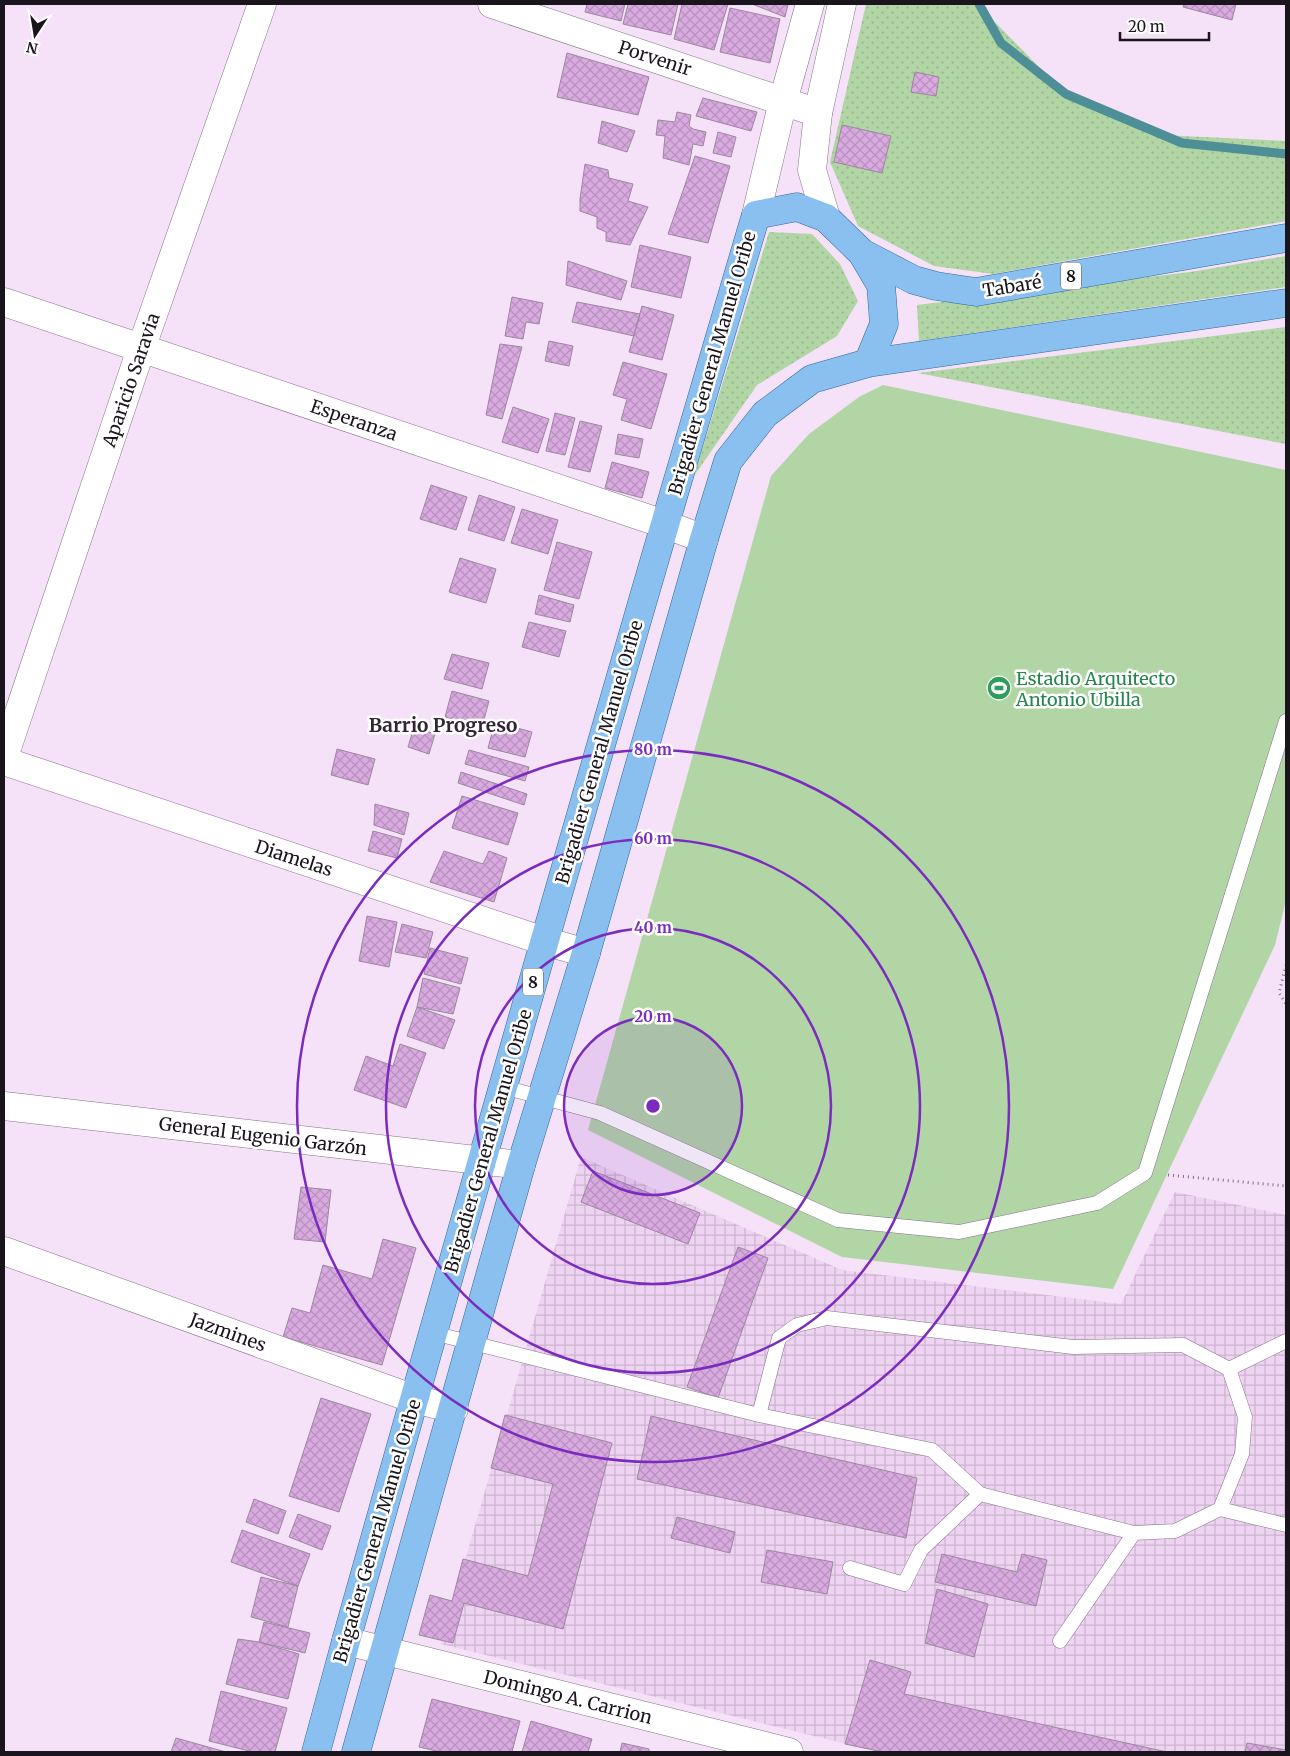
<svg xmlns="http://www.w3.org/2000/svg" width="1290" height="1756" font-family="Merriweather,serif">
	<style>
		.industrial { fill: url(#industrial-grid) }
		.grass { fill: url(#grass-dots) }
		.garden { fill: #b1d5a5 }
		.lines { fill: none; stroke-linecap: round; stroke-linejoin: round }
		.stream { stroke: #4e8e96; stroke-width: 9 }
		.building { fill: url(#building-cross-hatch); stroke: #9b889e }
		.service-casing { stroke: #857388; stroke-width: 15 }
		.minor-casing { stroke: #857388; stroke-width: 29 }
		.tertiary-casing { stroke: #857388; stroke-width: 29 }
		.primary-casing { stroke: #2f689e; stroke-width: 29 }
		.path { stroke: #7d707f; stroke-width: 3; stroke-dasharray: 1 4; stroke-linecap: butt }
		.service { stroke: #fff; stroke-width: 14 }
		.minor { stroke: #fff; stroke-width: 28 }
		.tertiary { stroke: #fff; stroke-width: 28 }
		.primary { stroke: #89c0ef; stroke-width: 28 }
		.ring { fill: none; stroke: #7b2cbf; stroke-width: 2.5 }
		.labels { text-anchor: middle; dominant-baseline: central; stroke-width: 5; stroke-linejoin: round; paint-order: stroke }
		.shield { fill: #fff; stroke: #5f5a60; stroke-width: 1 }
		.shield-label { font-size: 16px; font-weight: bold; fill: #1a141c }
		.street-label { font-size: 18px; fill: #1a141c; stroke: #fff }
		.leisure-label { font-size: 18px; fill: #27864d; stroke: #fff; text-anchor: start }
		.neighbourhood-label { font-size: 19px; font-weight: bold; fill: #322335; stroke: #fff }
		.centre { fill: #7b2cbf; stroke: #fff; stroke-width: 2.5 }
		.ring-label { font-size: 15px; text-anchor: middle; font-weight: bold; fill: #7b2cbf; stroke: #fff; stroke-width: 5; stroke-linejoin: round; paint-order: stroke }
	</style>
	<defs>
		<pattern id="industrial-grid" width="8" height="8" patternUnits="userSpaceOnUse" patternTransform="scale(1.25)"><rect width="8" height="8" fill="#eed4f2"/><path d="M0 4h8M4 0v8" fill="none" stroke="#ccb5cf"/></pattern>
		<pattern id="grass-dots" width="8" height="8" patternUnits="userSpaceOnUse" patternTransform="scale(1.25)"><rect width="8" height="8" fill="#b1d5a5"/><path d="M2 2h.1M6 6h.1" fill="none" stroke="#98b68d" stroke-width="1.8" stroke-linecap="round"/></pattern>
		<pattern id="building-cross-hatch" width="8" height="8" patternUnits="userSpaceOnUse" patternTransform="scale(1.25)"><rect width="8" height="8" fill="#d8aadf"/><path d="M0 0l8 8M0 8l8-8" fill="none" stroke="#b991bf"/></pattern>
	</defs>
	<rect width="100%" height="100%" fill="#f5e1f8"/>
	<path class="industrial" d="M581,1157L842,1270L1121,1304L1175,1192L1286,1215V1752H879L441,1644Z"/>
	<path class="grass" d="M866,4H980L981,8L1066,94L1162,135L1286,141V221L993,274L934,266L858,226L830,162Z
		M769,232L812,234L840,264L858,301L837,336L757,385L694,476Z
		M1286,256V287L919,341L917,305L1190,272Z
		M1286,327V444L918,373Z"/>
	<path class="garden" d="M883,385L1286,470V900L1275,945L1113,1289L842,1257L588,1130L771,476L809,434L859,397Z"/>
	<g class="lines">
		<path class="stream" d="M979,4L1001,43L1066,94L1182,143L1286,154"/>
	</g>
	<path class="building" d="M587,4H625L621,21L585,12Z
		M628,4H678L671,35L623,24Z
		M682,4H728L714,50L674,39Z
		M752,4H788L785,17Z
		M1184,4H1236L1232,20L1183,7Z
		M730,8L780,19L770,63L720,52Z
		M567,53L649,77L638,115L557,97Z
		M915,72L939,77L936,96L911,92Z
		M703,98L757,112L751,131L696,116Z
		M677,112L691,115L689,126L693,129L706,132L703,146L693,144L689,165L663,158L665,136L656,135L658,120L675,122Z
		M602,121L635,131L627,152L598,143Z
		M842,125L891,136L882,173L834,162Z
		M718,132L736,137L731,157L713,153Z
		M695,156L730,166L708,243L668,234Z
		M585,164L608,170L609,178L633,184L628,201L648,207L630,245L606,241V232L597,228V217L580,211V199Z
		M640,245L691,257L681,298L631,287Z
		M568,261L627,281L621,300L566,285Z
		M512,297L543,303L539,324L526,322L523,339L505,336Z
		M577,302L640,314L634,336L572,322Z
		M642,306L674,315L662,360L629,352Z
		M549,341L573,346L569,366L545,361Z
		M500,344L522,347L502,419L486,415Z
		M623,362L667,374L651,429L621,420L627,399L613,395Z
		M513,407L549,419L538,453L502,442Z
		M555,413L575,418L565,455L546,451Z
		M580,421L602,426L590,472L568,467Z
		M618,434L643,439L639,458L615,454Z
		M612,462L649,472L642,498L605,488Z
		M431,485L467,497L456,530L420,519Z
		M479,495L515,507L504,541L468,530Z
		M522,509L558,520L548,554L511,543Z
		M557,542L592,552L579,599L544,590Z
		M460,558L496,569L486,603L449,592Z
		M539,595L574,605L570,622L535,614Z
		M529,622L566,631L559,657L522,647Z
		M452,654L489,663L482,689L444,679Z
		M452,691L489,701L482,727L445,717Z
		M495,722L532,732L525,757L488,748Z
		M414,727L435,734L429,754L408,747Z
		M337,749L375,759L368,785L331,775Z
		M469,750L529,767L525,781L465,764Z
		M461,772L527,794L524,805L458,783Z
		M462,796L518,813L508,845L452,828Z
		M375,804L409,813L404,835L374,825Z
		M373,831L402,839L397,858L368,851Z
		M444,851L483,864L489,851L507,858L494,902L430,882Z
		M367,916L397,922L389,967L359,961Z
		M402,924L433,932L426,958L395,952Z
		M430,948L468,958L461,984L424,974Z
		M423,978L460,988L453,1014L417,1007Z
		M417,1007L455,1020L444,1049L407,1036Z
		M400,1044L426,1053L406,1108L354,1090L366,1056L393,1066Z
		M593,1171L700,1213L688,1244L581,1202Z
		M301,1187L331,1190L325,1242L294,1239Z
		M383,1239L416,1248L382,1365L283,1337L292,1308L310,1313L323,1265L372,1279Z
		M738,1247L768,1258L718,1398L687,1387Z
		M321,1398L371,1414L339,1512L289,1496Z
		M505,1415L612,1443L563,1629L464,1603L453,1643L419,1635L430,1595L452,1601L463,1559L528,1576L553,1484L491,1468Z
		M651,1416L917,1478L906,1538L637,1479Z
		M254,1499L286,1511L278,1534L246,1522Z
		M298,1514L331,1526L322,1550L289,1537Z
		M677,1517L735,1532L730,1553L671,1538Z
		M242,1530L310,1554L298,1586L231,1562Z
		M767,1550L833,1562L827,1594L761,1582Z
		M942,1554L1017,1572L1022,1554L1047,1560L1036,1606L935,1582Z
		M261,1577L298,1586L288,1627L251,1617Z
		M937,1589L988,1604L974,1657L925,1643Z
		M264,1622L310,1633L305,1653L259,1642Z
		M238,1639L259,1642L299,1654L288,1699L226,1684Z
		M870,1660L911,1672L904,1694L1167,1752H883L845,1744Z
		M221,1691L287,1708L275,1752H253L209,1741Z
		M432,1699L520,1721L512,1752H441L419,1747Z
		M531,1721L592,1739L588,1752H522Z
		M176,1738L226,1752H171Z
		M622,1743L649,1749V1752H620Z
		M1247,1743L1286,1750V1752H1245Z"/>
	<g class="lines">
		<g class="service-casing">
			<path id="service" d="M503,1087L600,1113L838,1220L959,1232L1097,1203L1145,1173L1286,721
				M433,1333L759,1415L932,1450L980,1494L1134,1533L1175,1531L1220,1509L1242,1454L1245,1417L1229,1369L1183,1345L1073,1347L827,1318L797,1325L779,1338L759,1415
				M1229,1369L1286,1341
				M1220,1509L1286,1525
				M850,1568L904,1584L921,1550L980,1494
				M1060,1641L1134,1533"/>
		</g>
		<g class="minor-casing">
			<path id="minor" d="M492,4L818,113
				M4,302L664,524L704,539
				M4,757L141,349L262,4
				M4,761L544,941L586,953
				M4,1251L414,1399L454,1409
				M346,1641L789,1752"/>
		</g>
		<g class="tertiary-casing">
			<path id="tertiary" d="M756,215L783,101L810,4
				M826,218L812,170L818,113L842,4
				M4,1106L521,1165"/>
		</g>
		<g class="primary-casing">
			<path id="primary" d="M862,253L914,280L936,286L976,292L1286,238
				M316,1752L346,1641C480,1165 615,689 756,215L797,207L826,218L862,253L881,285L884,324L868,363
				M356,1752L521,1165L586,953L704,539L728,461L765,414L812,379L868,363L1286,303"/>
		</g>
		<path class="path" d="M1286,965L1279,993L1286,1004
			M1168,1175L1286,1186"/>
		<use href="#service" class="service"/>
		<use href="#minor" class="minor"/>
		<use href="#tertiary" class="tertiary"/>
		<use href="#primary" class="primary"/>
	</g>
	<circle cx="653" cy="1106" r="89" fill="#7b2cbf" fill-opacity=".12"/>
	<g class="ring">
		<circle cx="653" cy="1106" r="89"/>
		<circle cx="653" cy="1106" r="178"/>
		<circle cx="653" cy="1106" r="267"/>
		<circle cx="653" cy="1106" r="356"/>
	</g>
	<defs>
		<g id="stadium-disc" transform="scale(1.25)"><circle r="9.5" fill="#2e9e5b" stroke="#fff"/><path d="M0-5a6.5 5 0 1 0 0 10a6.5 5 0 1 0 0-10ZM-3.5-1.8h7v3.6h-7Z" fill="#fff"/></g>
	</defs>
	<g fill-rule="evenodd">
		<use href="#stadium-disc" x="999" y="688"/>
	</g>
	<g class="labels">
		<g class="shield">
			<rect x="1061" y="262.5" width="20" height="27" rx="4"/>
			<rect x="523" y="968.5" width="20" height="27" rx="4"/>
		</g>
		<g class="shield-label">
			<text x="1071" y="276">8</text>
			<text x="533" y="982">8</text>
		</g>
		<g class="street-label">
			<text transform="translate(655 58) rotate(18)">Porvenir</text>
			<text transform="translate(1012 286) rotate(-9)">Tabaré</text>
			<text transform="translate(712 363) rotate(-74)">Brigadier General Manuel Oribe</text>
			<text transform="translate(131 380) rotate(-71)">Aparicio Saravia</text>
			<text transform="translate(354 420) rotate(19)">Esperanza</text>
			<text transform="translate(599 752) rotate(-74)">Brigadier General Manuel Oribe</text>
			<text transform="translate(294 858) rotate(18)">Diamelas</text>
			<text transform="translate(263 1136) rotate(7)">General Eugenio Garzón</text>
			<text transform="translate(488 1141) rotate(-74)">Brigadier General Manuel Oribe</text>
			<text transform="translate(228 1332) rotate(20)">Jazmines</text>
			<text transform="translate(377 1531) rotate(-74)">Brigadier General Manuel Oribe</text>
			<text transform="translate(568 1697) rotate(14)">Domingo A. Carrion</text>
		</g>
		<g class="leisure-label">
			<text x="1016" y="678">Estadio Arquitecto<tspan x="1016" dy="21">Antonio Ubilla</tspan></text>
		</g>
		<g class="neighbourhood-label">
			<text x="443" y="725">Barrio Progreso</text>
		</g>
	</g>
	<circle cx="653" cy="1106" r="8" class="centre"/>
	<g class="ring-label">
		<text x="653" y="755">80 m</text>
		<text x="653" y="844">60 m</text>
		<text x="653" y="933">40 m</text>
		<text x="653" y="1022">20 m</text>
	</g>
	<rect width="1290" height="1756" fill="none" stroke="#1a141c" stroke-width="10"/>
	<g transform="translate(35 35) rotate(192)" stroke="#ffffff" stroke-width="4" paint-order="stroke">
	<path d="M0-4L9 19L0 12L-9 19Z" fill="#1a141c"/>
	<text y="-8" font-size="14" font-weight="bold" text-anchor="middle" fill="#1a141c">N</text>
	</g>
	<path d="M1120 32v8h89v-8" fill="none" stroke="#1a141c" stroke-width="2.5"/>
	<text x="1128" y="32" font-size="15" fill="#1a141c" stroke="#ffffff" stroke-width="4" paint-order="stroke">20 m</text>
</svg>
